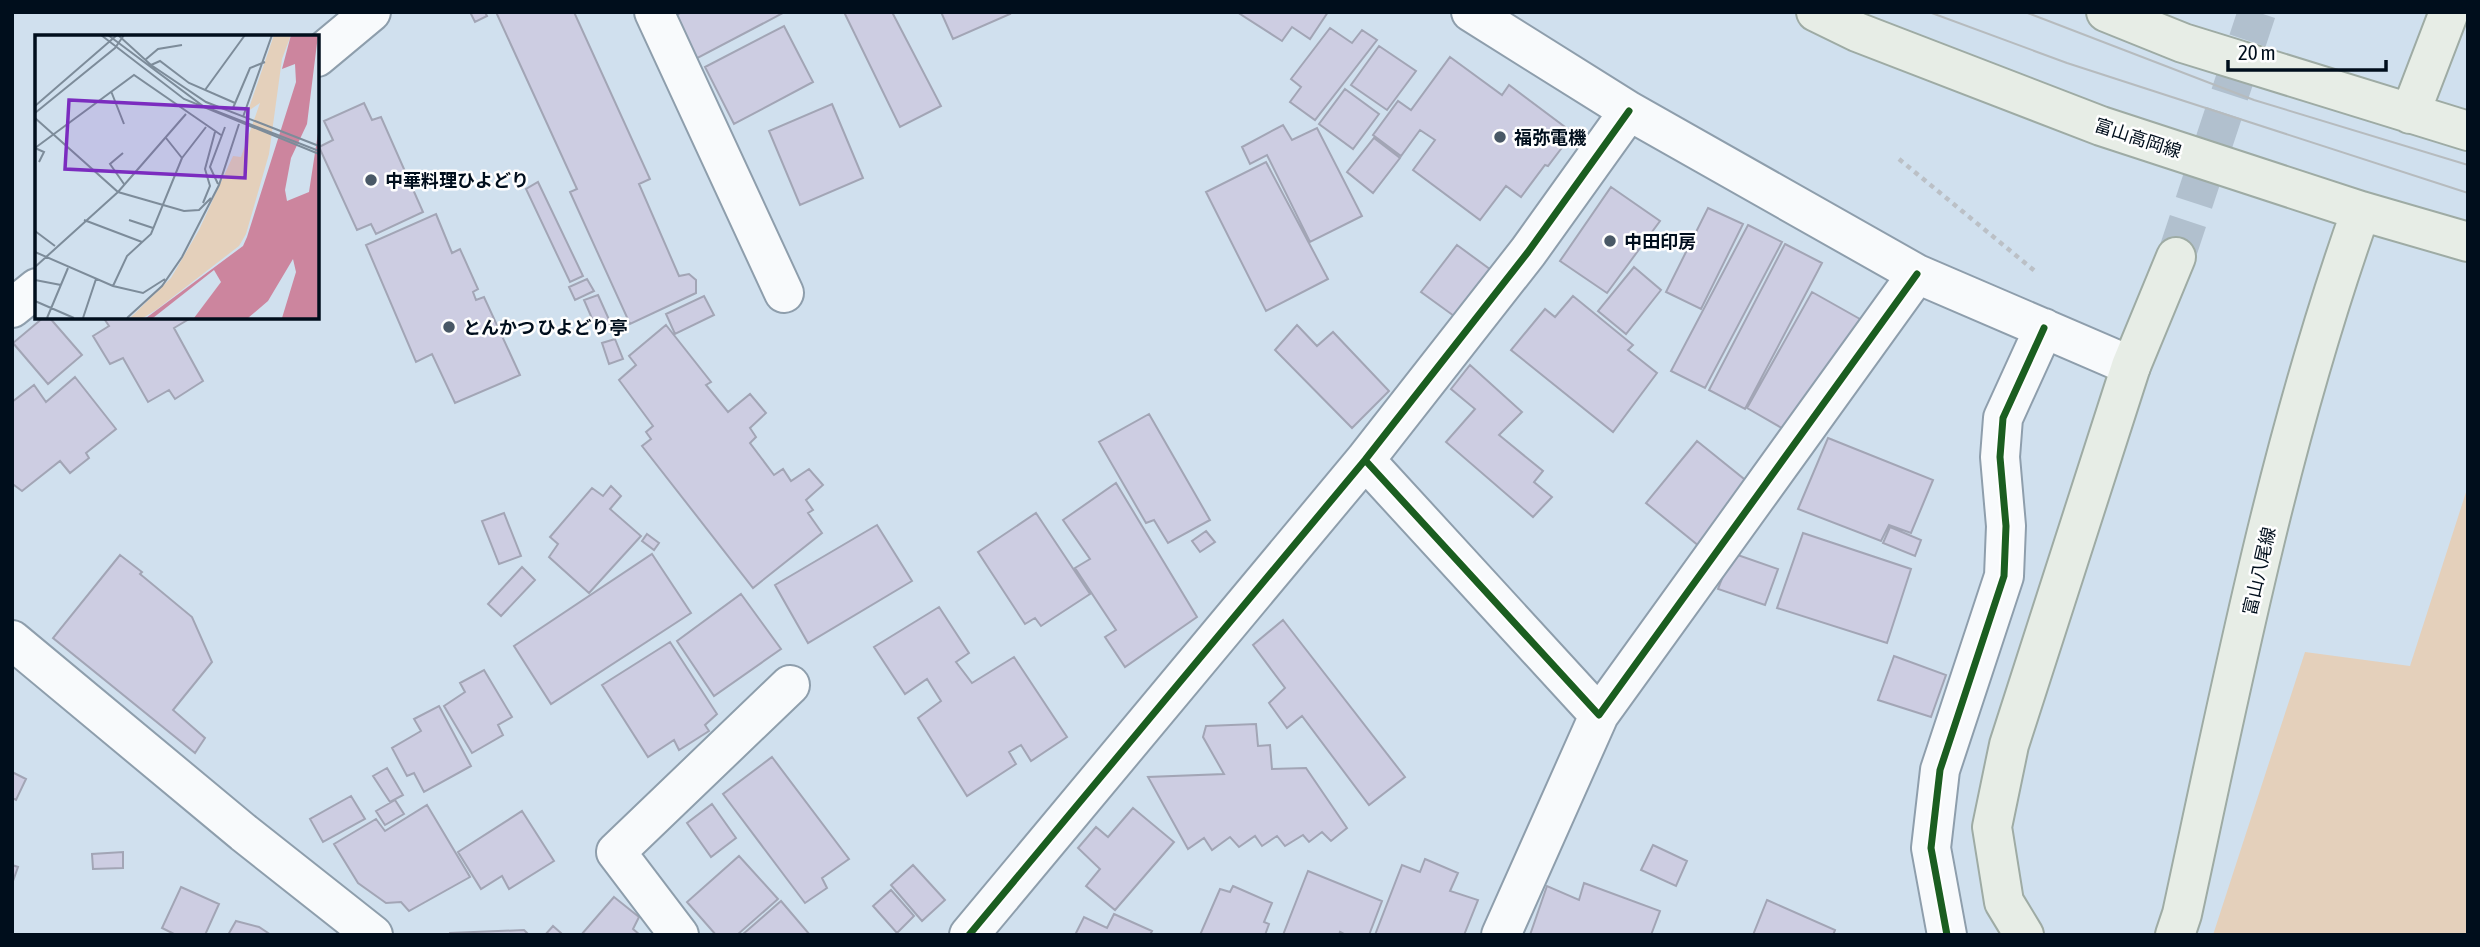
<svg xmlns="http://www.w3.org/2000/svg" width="2480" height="947" font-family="'Asap Condensed','Noto Sans JP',sans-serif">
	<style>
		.green { fill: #e4d0bb }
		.building { fill: #cdcde2; stroke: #a2a5b5; stroke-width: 2 }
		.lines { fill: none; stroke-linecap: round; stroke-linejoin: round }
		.primary-tunnel { stroke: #b1c0ce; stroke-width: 38; stroke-dasharray: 38 19; stroke-linecap: butt }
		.street-casing { stroke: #8e9eac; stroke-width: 42 }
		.primary-casing { stroke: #9eaba4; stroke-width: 42 }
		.path { stroke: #bbc0c6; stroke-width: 4.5; stroke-dasharray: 5 5; stroke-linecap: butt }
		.street { stroke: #f8fafc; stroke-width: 38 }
		.primary { stroke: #e7ede6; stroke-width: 38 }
		.tram { stroke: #b6bbbe; stroke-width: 2 }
		.cycleway-casing { stroke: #fefefe; stroke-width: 11 }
		.cycleway { stroke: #1b5e20; stroke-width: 7 }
		.poi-dot { fill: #495866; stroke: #fefefe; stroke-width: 2.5 }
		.labels { text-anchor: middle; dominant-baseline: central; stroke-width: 5; stroke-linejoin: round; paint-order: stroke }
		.poi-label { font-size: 18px; font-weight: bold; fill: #000e1c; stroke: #fefefe; text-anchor: start }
		.street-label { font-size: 18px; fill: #000e1c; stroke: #fefefe }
		.inset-road { fill: none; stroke: #7d8c9a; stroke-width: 2 }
		.view { fill: #7b2cbf; fill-opacity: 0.15; stroke: #7b2cbf; stroke-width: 3.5 }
		.inset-edge { fill: none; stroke: #000e1c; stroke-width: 3.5 }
	</style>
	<rect width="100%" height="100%" fill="#d0e0ee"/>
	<path class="green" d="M2468,486V935H2213L2305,652L2410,666Z"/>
	<path class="building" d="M470,12H485L487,16L475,22Z
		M496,12H574L650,179L639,184L679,276L689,274L696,280V293L630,324L570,192L577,189Z
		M682,12H783V13L688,63L666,21Z
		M844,12H892L941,106L900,127Z
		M941,12H1009L1010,14L953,39Z
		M1237,12H1328L1310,39L1292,27L1282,41Z
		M784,26L813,82L734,124L705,67Z
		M1330,28L1352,43L1362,30L1377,40L1315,120L1290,102L1301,87L1291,79Z
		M1379,46L1416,71L1387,110L1351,85Z
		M1450,57L1502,95L1509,85L1573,133L1548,166L1545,165L1521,197L1506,186L1480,220L1413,170L1435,140L1420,130L1401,156L1373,135L1398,101L1411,110Z
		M1345,89L1379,114L1353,149L1319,124Z
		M364,103L372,120L381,117L423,212L376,234L371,224L357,230L319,147L333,140L324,121Z
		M832,104L863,178L800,205L769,131Z
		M1283,125L1292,140L1317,128L1362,216L1310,242L1267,155L1250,164L1242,147Z
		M1374,138L1400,158L1373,193L1347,172Z
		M1266,162L1328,279L1266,311L1206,192Z
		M538,182L583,276L570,282L526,189Z
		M1611,187L1660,221L1607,293L1560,261Z
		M1708,208L1743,224L1701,309L1666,292Z
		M436,214L452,253L460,249L478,289L473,292L476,300L484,297L520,375L455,403L432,354L416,362L366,245Z
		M1748,225L1782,242L1705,388L1671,371Z
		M1785,244L1822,263L1745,409L1709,390Z
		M1457,245L1491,270L1454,316L1421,292Z
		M1634,267L1661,290L1626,334L1598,311Z
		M587,279L594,291L575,300L569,287Z
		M1812,292L1867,323L1787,431L1747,408Z
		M598,295L611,324L597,330L584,300Z
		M704,296L714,315L675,334L666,314Z
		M1573,296L1633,345L1628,350L1657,373L1613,432L1511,350L1545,309L1555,317Z
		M44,317H49L82,355L48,384L13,343Z
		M103,317H187L189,319L174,328L203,381L175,399L169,390L148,402L123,358L110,364L93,336L109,326Z
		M666,325L711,382L706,385L728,412L750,394L766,413L750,428L756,437L750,443L774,475L783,469L791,481L809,469L823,485L806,500L813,510L808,513L822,533L753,588L642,446L651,439L646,432L653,426L619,380L636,365L629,356Z
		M1297,325L1317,346L1333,332L1389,391L1352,428L1275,350Z
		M615,339L623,359L609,364L602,343Z
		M1470,365L1522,412L1499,435L1543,471L1534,482L1552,497L1533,517L1446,442L1475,409L1451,389Z
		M75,377L116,429L86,453L89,458L70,473L60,461L22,491L14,485L12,487V402L34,385L46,402Z
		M1149,414L1210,520L1168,543L1154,520L1146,523L1099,442Z
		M1828,438L1933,480L1911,533L1889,525L1881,541L1798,509Z
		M1697,441L1749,483L1699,546L1646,503Z
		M1116,483L1197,617L1125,667L1105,637L1116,630L1075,568L1090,559L1063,520Z
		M611,486L621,496L610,509L641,536L589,593L549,557L558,544L550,537L592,488L603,496Z
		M504,513L521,556L499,564L482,521Z
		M1036,513L1090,594L1041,626L1035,618L1025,624L978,552Z
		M877,525L912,581L808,643L775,585Z
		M1890,527L1921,540L1915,556L1883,543Z
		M1206,531L1215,542L1200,552L1192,541Z
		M1803,533L1911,569L1887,643L1777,608Z
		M647,534L659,543L654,550L642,541Z
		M1732,553L1778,569L1765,605L1718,589Z
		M652,554L691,613L551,704L514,646Z
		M120,555L142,572L140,574L192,617L212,662L173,710L205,738L195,753L53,638Z
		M522,567L535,580L501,616L488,604Z
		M741,594L781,649L714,696L677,641Z
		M939,607L969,653L956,662L972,683L1014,657L1067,737L1031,761L1021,745L1009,752L1016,764L967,796L918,718L941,701L927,679L905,694L874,647Z
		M1283,620L1405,777L1369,805L1302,716L1287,728L1269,703L1285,688L1253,645Z
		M670,642L717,714L705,725L709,731L679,750L674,740L648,757L602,685Z
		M1894,656L1946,675L1931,717L1878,700Z
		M484,670L512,717L498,725L503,735L472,753L444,706L465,692L460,683Z
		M439,706L471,766L424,792L414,773L407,776L392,748L421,731L414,719Z
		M1256,724L1258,746L1270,745L1272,769L1306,768L1347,828L1331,841L1322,832L1309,842L1303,835L1285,846L1277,836L1262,846L1255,836L1239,847L1230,837L1212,850L1204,838L1188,849L1148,777L1224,774L1203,737L1206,726Z
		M772,757L849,859L822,878L827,888L805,903L723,794Z
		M387,768L403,795L390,802L373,776Z
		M12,772L26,779L16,800L12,798Z
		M351,796L365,819L323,842L310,819Z
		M395,800L404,814L385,825L376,811Z
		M712,804L736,838L711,857L687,823Z
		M427,805L470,877L409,911L401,902L386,903L358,883L334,844L376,819L385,831Z
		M1133,808L1174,842L1115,910L1086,886L1100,869L1078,848L1096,827L1108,837Z
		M522,811L554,861L509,889L502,876L481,889L458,852Z
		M1653,845L1687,861L1676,886L1641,870Z
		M123,852V868L93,869L92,854Z
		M739,856L778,899L737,935H716L687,902Z
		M1425,859L1458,873L1450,891L1478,900L1464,935H1375L1402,865L1420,872Z
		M12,865L18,867L12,884Z
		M913,865L945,900L922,921L891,885Z
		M1308,871L1382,901L1369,935H1346L1340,932L1339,935H1283Z
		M1584,883L1660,911L1651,935H1530L1547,886L1579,900Z
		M1233,886L1272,903L1264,922L1269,924L1265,935H1200L1220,889L1230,892Z
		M181,887L219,904L205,935H176L162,928Z
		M891,890L914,916L897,933L873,906Z
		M614,897L639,917L633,929L640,935H581Z
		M1767,900L1835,930L1833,935H1753Z
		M781,901L810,935H742Z
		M1114,914L1152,931L1150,935H1075L1084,917L1107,928Z
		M236,921L259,927L271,935H228Z
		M553,926L562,934V935H545Z
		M524,930L529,935H449L450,933Z"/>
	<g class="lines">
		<path class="primary-tunnel" d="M2176,257L2257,12"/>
		<g class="street-casing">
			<path id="street" d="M654,12L784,293
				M1471,12L1629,111L1917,274L2131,366
				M317,57L371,12
				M12,308L37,288
				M1365,460L1599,715L1917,274
				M12,640L244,833L373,935
				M679,935L616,852L790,685
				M969,935L1365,460L1528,252L1629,111
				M1501,935L1599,715
				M1947,935L1931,848L1940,770L2004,576L2006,526L2000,457L2003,418L2044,328"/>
		</g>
		<g class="primary-casing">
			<path id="primary" d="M1816,12L1857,32L2101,126L2361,211L2468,242
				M2106,12L2183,43L2468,131
				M2410,114L2449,12
				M2024,935L2004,902L1992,827L2009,745L2131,366L2176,257
				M2175,935L2182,914C2233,678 2280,438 2361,211"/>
		</g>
		<path class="path" d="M1899,159L2036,272"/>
		<use href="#street" class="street"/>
		<use href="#primary" class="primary"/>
		<path class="tram" d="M1929,12L2067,63L2468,193
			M2025,12L2254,100L2468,165"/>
		<g class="cycleway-casing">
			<path id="cycleway" d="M1365,460L1599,715L1917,274
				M969,935L1365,460L1528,252L1629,111
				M1947,935L1931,848L1940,770L2004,576L2006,526L2000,457L2003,418L2044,328"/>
		</g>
		<use href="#cycleway" class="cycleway"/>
	</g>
	<g class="poi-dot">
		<circle cx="1500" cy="137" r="7"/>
		<circle cx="371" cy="180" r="7"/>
		<circle cx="1610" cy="241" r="7"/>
		<circle cx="449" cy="327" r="7"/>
	</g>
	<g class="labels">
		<g class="poi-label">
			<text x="1514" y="137">福弥電機</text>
			<text x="385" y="180">中華料理ひよどり</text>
			<text x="1624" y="241">中田印房</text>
			<text x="463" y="327">とんかつ ひよどり亭</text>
		</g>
		<g class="street-label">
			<text transform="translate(2138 138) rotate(18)">富山高岡線</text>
			<text transform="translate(2259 571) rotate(-77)">富山八尾線</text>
		</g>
	</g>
	<g transform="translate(35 35)">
		<rect width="284" height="284" fill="#d0e0ee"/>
		<path d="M239,0H256L247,24L234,119L211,199L204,211L121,275L108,283H95L136,243L164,195L198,121L206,122L225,68L213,76Z" fill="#e4d0bb"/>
		<path d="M256,0H283L272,89L256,123L250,155L252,166L274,157L283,98V283H247L261,237L258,224L233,266L213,283H159L186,247L179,235L118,283H111L208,211L212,202L261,47L260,29L247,34Z" fill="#cc859e"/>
		<path class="inset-road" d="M66,0L149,64L284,119M73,0L168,71L284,116M83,0L116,30L171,67L284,111M110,25L123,14L147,10M116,30L125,26L154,48L200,68M170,55L210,0M76,56L89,89M0,71L82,0M198,73L215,33L230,27M0,78L80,13L89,0M208,82L237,0M0,83L83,157L149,176L164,175L176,163M131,103L147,123L171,92M0,113L99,40L186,100M0,113L9,117L4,127M88,118L75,129L89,149M183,149L175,132L190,92M168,168L175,151L170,134L180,97M49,185L107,207M94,185L118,193M0,196L20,211M0,217L78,251L108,258L130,244M0,232L83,157L151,79M0,245L26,250M78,251L92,221L116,199L147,123M0,266L39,283M12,283L33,233M48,283L61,244M92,283L127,251L147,222L184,150L204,89"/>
		<path class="view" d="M34,65L213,74L210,143L30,134Z"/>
		<rect width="284" height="284" class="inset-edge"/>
	</g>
	<rect width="2480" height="947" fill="none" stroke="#000e1c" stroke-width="28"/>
	<path d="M2228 60v10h158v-10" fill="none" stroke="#000e1c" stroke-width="3.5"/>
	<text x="2238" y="60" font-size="21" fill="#000e1c" stroke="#fefefe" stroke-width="5" paint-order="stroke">20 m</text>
</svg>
